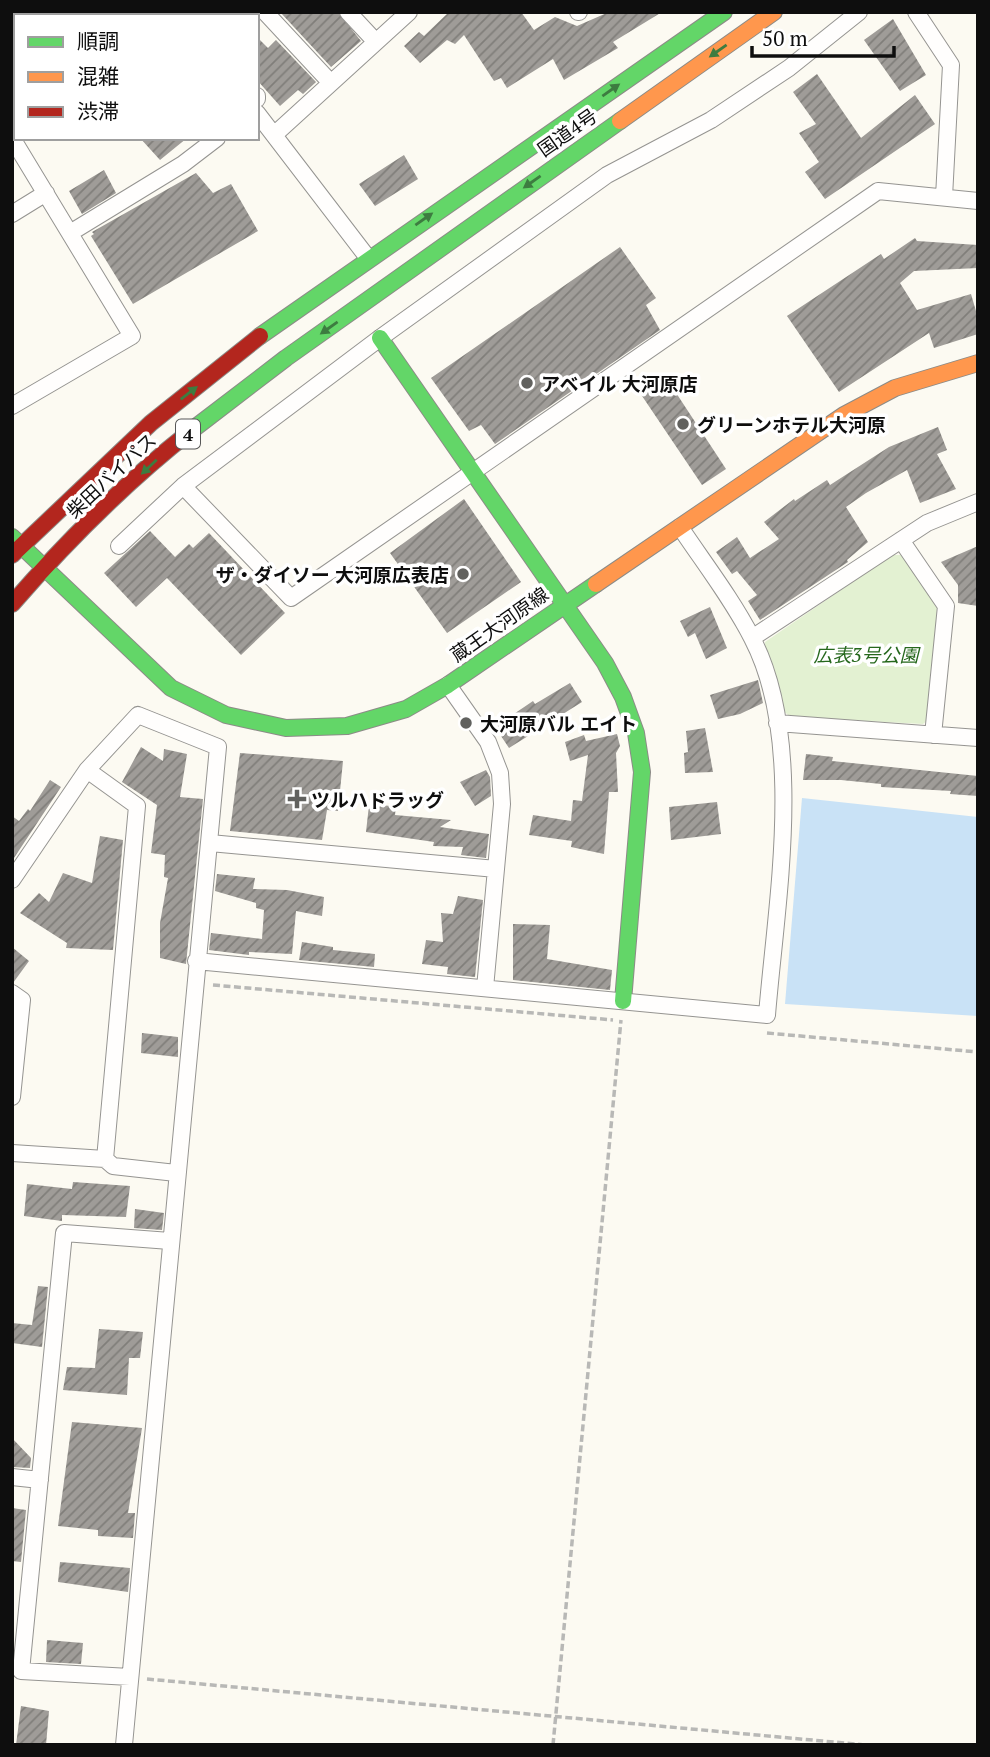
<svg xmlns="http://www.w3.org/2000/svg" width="990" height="1757" font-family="'PT Serif','Noto Sans JP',serif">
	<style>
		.grass { fill: #e3f1d2 }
		.water { fill: #c9e2f6 }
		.building { fill: url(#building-hatch) }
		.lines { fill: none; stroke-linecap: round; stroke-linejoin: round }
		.street-casing { stroke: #959491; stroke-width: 18 }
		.fast-casing { stroke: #8c8b87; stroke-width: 18 }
		.slow-casing { stroke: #8c8b87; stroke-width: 18 }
		.jam-casing { stroke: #8c8b87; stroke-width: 18 }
		.path { stroke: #b8b8b6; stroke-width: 3.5; stroke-dasharray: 7 3.5; stroke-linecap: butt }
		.street { stroke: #fffefd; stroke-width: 16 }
		.fast { stroke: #63d668; stroke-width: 16 }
		.slow { stroke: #ff974d; stroke-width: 16 }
		.jam { stroke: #b3261e; stroke-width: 16 }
		.oneway { fill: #3d7c40 }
		.poi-dot { fill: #61615e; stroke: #fff; stroke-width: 2.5 }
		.labels { text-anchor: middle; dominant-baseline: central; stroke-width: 7; stroke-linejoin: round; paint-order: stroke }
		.shield { fill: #fff; stroke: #565656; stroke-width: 2 }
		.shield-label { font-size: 18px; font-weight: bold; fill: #0e0e0e }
		.street-label { font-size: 19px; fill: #0e0e0e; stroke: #fff }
		.poi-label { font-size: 19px; font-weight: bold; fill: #0e0e0e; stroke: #fff; text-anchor: start }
		.park-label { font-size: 19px; font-style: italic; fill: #26681d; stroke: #fff }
	</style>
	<defs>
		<pattern id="building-hatch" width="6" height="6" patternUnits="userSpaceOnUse" patternTransform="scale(1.75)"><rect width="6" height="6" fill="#9f9c98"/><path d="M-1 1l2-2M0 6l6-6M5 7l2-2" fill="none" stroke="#807e7a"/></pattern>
	</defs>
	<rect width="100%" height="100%" fill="#fcfaf2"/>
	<path class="grass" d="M892,555H902L937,607L930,718L923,724L791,717L783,711L765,652V642Z"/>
	<path class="water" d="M802,798L978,817V1016L785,1004Z"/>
	<path class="building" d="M280,12H338L361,41L331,67Z
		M449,12H521L534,30L555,17L577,26L609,12H662L613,42L618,48L564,80L553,59L507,88L501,78L494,81L464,35L455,44L447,40L420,63L404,46L419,32L424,36Z
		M893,19L926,75L900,91L864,40Z
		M257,37L268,48L276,40L316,82L303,94L298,90L280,106L257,80Z
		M817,74L861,138L915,95L935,124L825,199L805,172L819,162L799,133L816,124L793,92Z
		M140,138H187L160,160Z
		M404,155L418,179L375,206L359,184Z
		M104,170L116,193L82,214L69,191Z
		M196,173L213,193L231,184L258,231L133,304L91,236L94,234L92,232Z
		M915,238L917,241L978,245V268L914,271L900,283L917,310L971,294L978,318V334L934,348L929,333L839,392L787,316L881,254L884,259Z
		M620,247L656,298L646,305L660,330L495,444L481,425L469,431L431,378Z
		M663,373L726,469L702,485L638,390Z
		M938,427L947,450L937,454L956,489L920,503L907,470L866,493L846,507L868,542L847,560L848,562L760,620L748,601L757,595L737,571L732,574L716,552L737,537L750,558L779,539L764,522L794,499L795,501L827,480L830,485L889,447Z
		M464,499L521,582L447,633L390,553Z
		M150,531L175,557L189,544L193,548L209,533L285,613L241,655L167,578L136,607L104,573Z
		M978,546V606L958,603V585L941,562Z
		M710,607L727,648L706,659L695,633L688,637L680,621Z
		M758,680L763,703L740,714L718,719L710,695Z
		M570,683L582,702L509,748L495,727L533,701L535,704Z
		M705,728L713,772L685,773L684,753L688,752L686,731Z
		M617,734L620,746L616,753L618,792H609L604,854L571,847L572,841L529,835L533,815L571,821L573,800L582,801L588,755L570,761L565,742L584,735L586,741Z
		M141,747L163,761L164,749L187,754L180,797L203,799L186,964L160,958V923L168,878L164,877L165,855L151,853L157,805L122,782Z
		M240,753L343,761L338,811L327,810L322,840L230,831Z
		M806,754L833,757L832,761L978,776V796L950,794L951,791L881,787V784L841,780H803Z
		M486,770L490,777L491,796L475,806L460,782Z
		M50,780L61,787L12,861V816L19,821L28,809L30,811Z
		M717,802L721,834L671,840L669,807Z
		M369,805L396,806L395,815L451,820L440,827L489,834L486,858L461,855L463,847L433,846L434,842L366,832Z
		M100,836L123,840L113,950L66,948L67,943L20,913L39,893L49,902L63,873L92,883Z
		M217,874L255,878L253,889L287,890L324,897L322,916L296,911L292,954L249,952V955L209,950L211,933L262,939L264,910L256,908V903L215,891Z
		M458,896L483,900L475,977L447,974L448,967L422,964L426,940L443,942L441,913L453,914Z
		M513,924L550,925L547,959L612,970L610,990L513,980Z
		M302,942L333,947V950L375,954L374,967L299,960Z
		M12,947L29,961L13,983H12Z
		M142,1033L178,1037V1057L141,1053Z
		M73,1182L130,1186L126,1217L62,1215V1221L24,1216L27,1184L72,1189Z
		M135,1209L164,1213L162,1230L134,1228Z
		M38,1286L48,1287L42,1347L12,1343V1323L32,1325Z
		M99,1329L143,1332L140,1358H129L127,1395L63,1390L67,1367L95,1368Z
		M72,1422L142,1428L128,1513H135L133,1538L98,1536V1530L58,1526Z
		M12,1438L31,1458L30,1468L12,1467Z
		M12,1508L26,1510L21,1562L12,1561Z
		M60,1562L130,1568L128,1592L58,1582Z
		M47,1640L83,1643L81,1664L46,1662Z
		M21,1706L49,1711L46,1745H16Z"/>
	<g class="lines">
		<g class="street-casing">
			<path id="street" d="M79,12L83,16
				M183,12L186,16
				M265,12L331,83
				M348,12L376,42
				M578,12H579
				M916,12L951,65L944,197
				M43,16L48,12
				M12,37L16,34
				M257,96V99
				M257,113L368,258
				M274,135L409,12
				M12,138L132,336L12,406
				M12,214L46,193
				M70,233L183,164L217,138
				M183,486L291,598L878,191L978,201
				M901,540L946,606L933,735
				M119,546L183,486L380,338L607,175L711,120L789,68L859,12
				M752,638L927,523L978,502
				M448,685L488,742L500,773L502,804L485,988
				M777,723L978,738
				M87,770L137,806L105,1159
				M210,843L496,869
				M12,880L87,770L138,715L218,747L124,1745
				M196,961L767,1015C776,903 806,741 752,638C732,599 704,563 680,527
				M12,993L22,1000L12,1097
				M12,1153L105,1159L113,1166L176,1173
				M12,1477L40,1480
				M130,1677L21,1671L64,1233L170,1241"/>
		</g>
		<g class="fast-casing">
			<path id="fast" d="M260,336L724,12
				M380,338L605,663L623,697L636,733L642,772L623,1001
				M192,430L286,358L620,121
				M12,537L171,688L226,715L286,728L347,726L406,709L448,685L596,584"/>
		</g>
		<g class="slow-casing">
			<path id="slow" d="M620,121L774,12
				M596,584L844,415L895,388L978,363"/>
		</g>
		<g class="jam-casing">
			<path id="jam" d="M12,555L151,423L260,336
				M12,604C66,542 127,481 192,430"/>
		</g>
		<path class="path" d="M213,985L613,1020
			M767,1033L978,1052
			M147,1679L866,1745
			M553,1745L621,1020"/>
		<use href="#street" class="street"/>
		<use href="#fast" class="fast"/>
		<use href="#slow" class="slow"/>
		<use href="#jam" class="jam"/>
	</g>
	<defs><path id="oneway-solid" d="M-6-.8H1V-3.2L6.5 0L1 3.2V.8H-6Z" transform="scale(1.75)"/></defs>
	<g class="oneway">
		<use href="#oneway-solid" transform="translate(718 51) rotate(145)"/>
		<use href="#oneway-solid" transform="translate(611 90) rotate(-35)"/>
		<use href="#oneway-solid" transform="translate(532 182) rotate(145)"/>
		<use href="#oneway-solid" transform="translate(424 219) rotate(-35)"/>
		<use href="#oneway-solid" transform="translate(329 328) rotate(145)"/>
		<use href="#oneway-solid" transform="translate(189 393) rotate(-38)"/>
		<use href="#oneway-solid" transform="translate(149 467) rotate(137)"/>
	</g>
	<g class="poi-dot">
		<circle cx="527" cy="383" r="7"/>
		<circle cx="683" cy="424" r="7"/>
		<circle cx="463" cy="574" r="7"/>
		<circle cx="466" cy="723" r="7"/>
		<path d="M293.5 788.5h7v7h7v7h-7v7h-7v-7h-7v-7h7z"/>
	</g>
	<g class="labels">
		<rect class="shield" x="176" y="419.5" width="24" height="29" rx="5"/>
		<g class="shield-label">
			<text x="188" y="434">4</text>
		</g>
		<g class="street-label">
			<text transform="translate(567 132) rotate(-35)">国道4号</text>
			<text transform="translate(111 475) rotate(-43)">柴田バイパス</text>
			<text transform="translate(499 624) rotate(-35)">蔵王大河原線</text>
		</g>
		<g class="poi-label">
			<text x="541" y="383">アベイル 大河原店</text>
			<text x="697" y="424">グリーンホテル大河原</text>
			<text x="449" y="574" text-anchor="end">ザ・ダイソー 大河原広表店</text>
			<text x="480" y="723">大河原バル エイト</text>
			<text x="311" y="799">ツルハドラッグ</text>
		</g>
		<g class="park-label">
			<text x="866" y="654">広表3号公園</text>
		</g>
	</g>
	<rect width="990" height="1757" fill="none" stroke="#0e0e0e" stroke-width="28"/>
	<rect x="14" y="14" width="245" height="126" fill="#ffffff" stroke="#9f9f9f" stroke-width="2"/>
	<rect x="28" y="37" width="35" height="10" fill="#63d668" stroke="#9f9f9f" stroke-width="2"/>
	<text x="77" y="49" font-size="21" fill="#0e0e0e">順調</text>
	<rect x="28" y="72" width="35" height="10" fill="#ff974d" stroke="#9f9f9f" stroke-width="2"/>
	<text x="77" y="84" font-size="21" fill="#0e0e0e">混雑</text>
	<rect x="28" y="107" width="35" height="10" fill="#b3261e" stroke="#9f9f9f" stroke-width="2"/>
	<text x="77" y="119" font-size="21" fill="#0e0e0e">渋滞</text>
	<path d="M752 46v10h142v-10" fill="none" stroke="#0e0e0e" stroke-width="3.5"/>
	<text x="762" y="46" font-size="21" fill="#0e0e0e" stroke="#ffffff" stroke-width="5" paint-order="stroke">50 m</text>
</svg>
